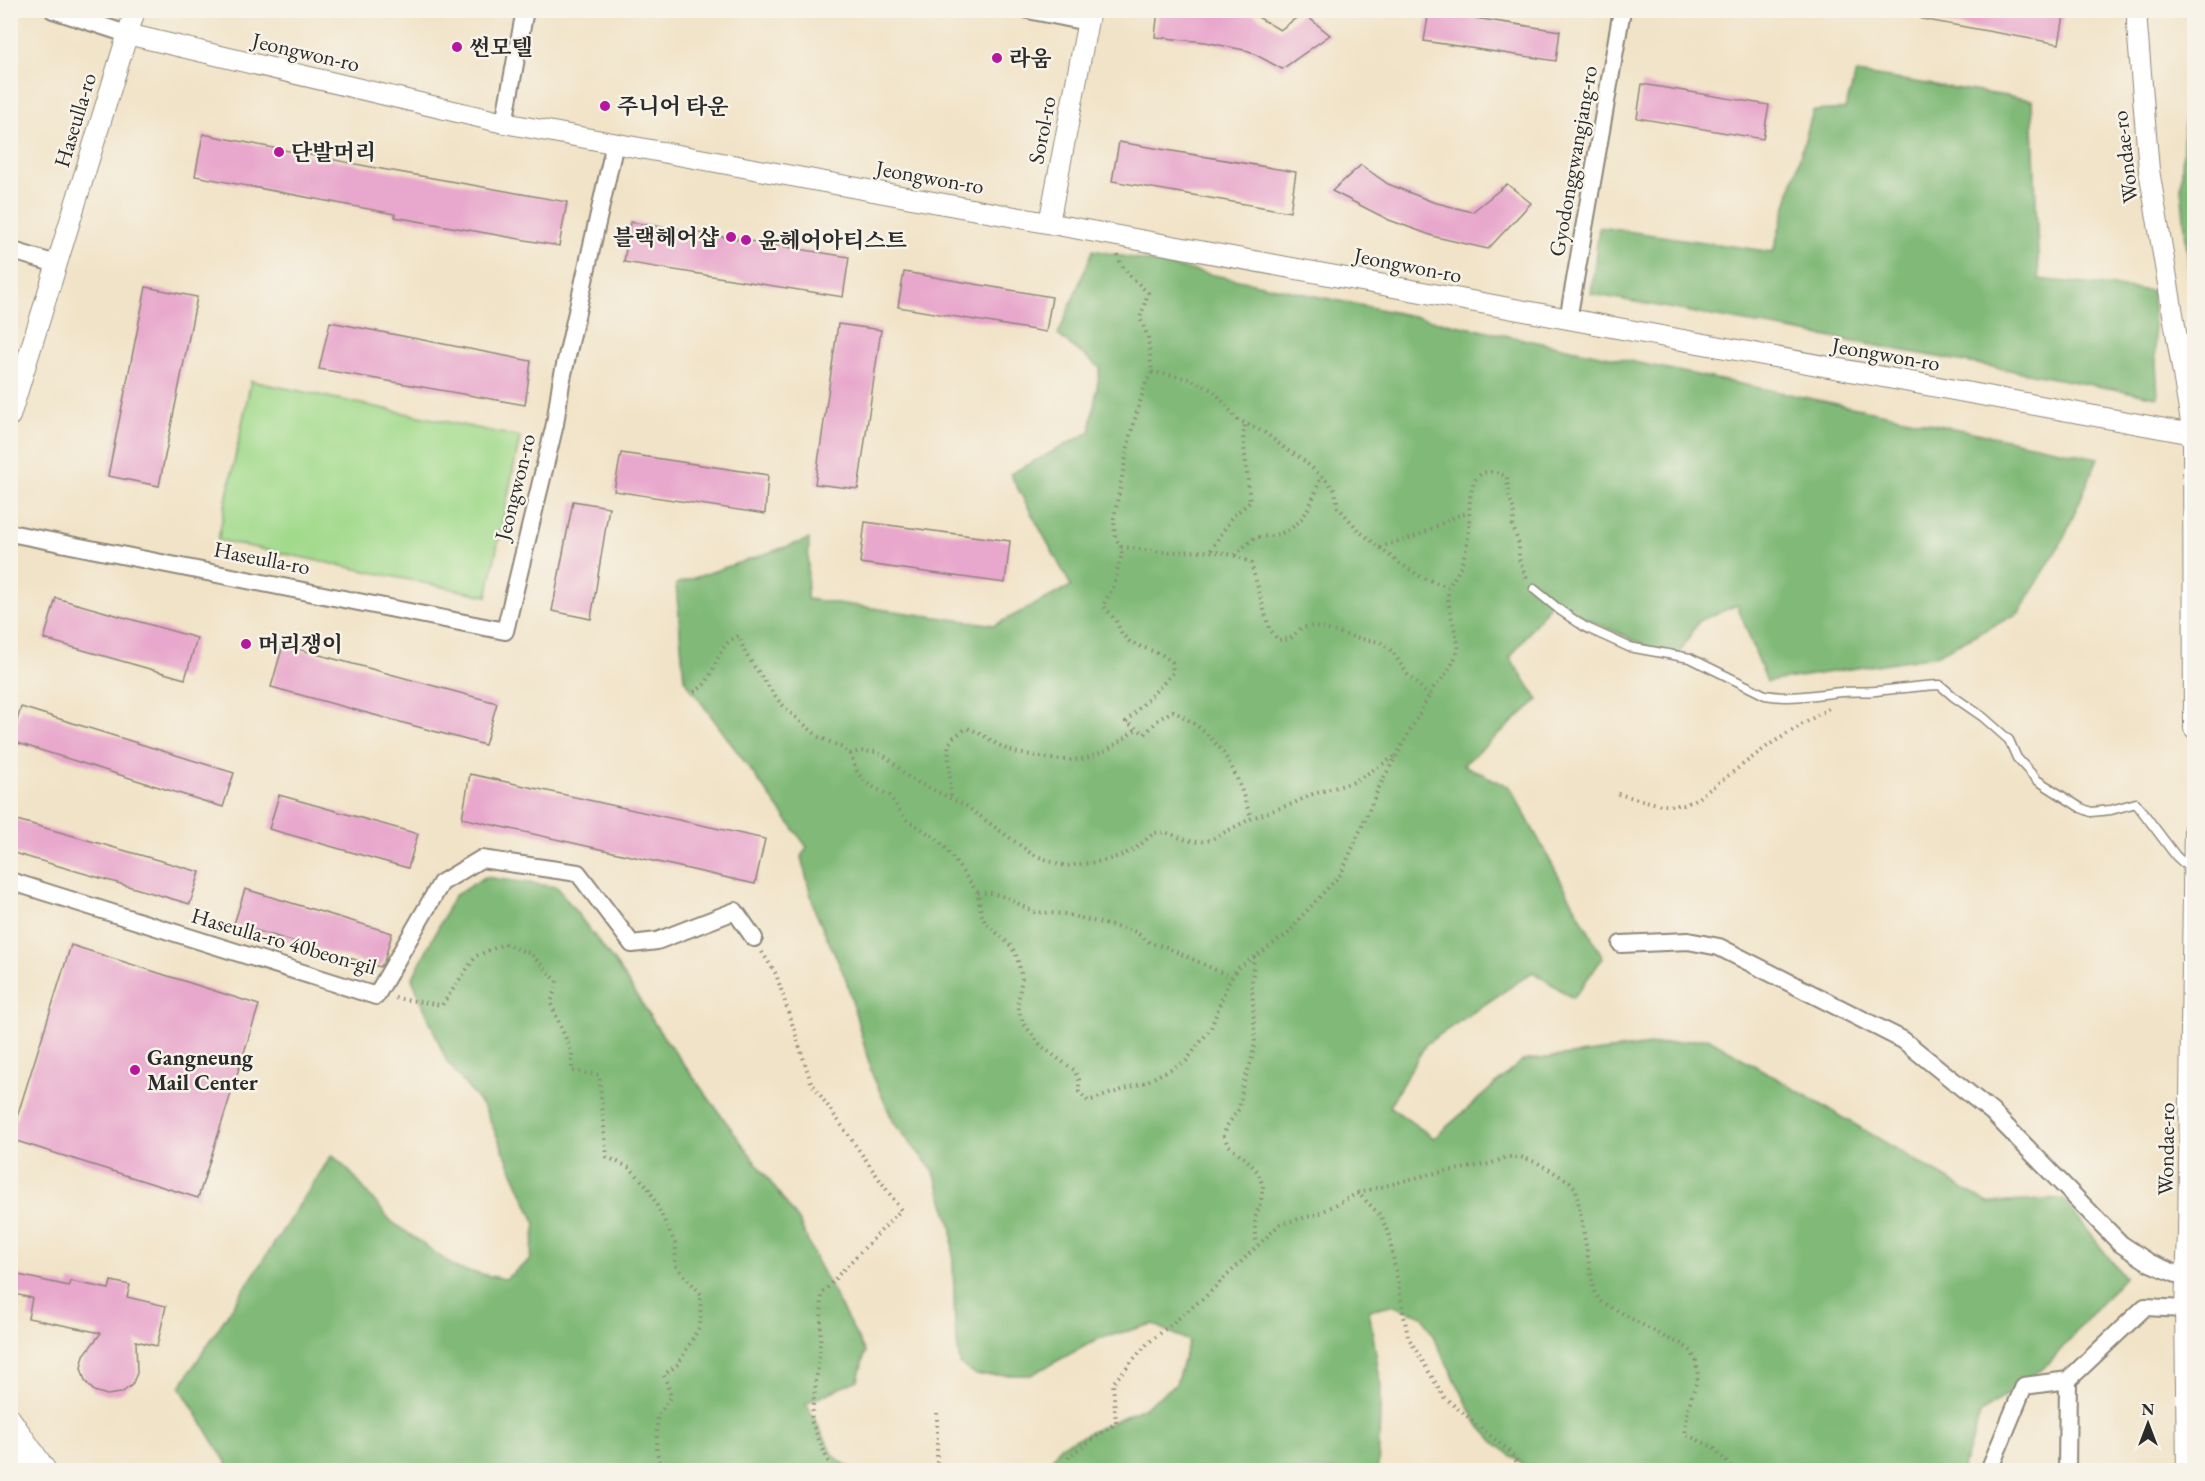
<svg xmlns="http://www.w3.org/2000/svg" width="2205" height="1481" font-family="'EB Garamond','Noto Serif KR',serif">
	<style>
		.green { fill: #a2da8c; stroke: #66825c; stroke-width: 1.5 }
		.forest { fill: #81ba78; stroke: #567252; stroke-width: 1.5 }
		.building { fill: #e8a7cc }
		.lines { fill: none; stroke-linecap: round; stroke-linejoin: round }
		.service-casing { stroke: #8e8779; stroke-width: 11 }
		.minor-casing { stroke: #8e8779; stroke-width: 20 }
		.tertiary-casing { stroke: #8e8779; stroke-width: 22 }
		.path { stroke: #8e8779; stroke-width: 4; stroke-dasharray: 1.5 4.5; stroke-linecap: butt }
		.service { stroke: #fff; stroke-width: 8 }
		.minor { stroke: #fff; stroke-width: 16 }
		.tertiary { stroke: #fff; stroke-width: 20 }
		.poi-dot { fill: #b5179e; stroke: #f7f3e8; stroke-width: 2 }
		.labels { text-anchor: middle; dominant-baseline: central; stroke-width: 5; stroke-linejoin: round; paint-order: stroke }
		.poi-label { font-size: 22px; font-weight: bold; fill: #2b2b2b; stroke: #f7f3e8; text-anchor: start }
		.street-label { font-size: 22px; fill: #2b2b2b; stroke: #f7f3e8 }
	</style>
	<rect width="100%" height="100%" fill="#f7f3e8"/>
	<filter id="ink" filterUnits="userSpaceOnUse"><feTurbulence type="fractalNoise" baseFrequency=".0167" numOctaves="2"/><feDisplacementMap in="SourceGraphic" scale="12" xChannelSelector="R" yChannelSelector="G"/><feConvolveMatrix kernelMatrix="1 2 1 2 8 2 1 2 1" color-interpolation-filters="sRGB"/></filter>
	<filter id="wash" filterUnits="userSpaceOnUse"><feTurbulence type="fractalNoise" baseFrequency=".008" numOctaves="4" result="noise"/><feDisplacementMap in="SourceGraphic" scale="24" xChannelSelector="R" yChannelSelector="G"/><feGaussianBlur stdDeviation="1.35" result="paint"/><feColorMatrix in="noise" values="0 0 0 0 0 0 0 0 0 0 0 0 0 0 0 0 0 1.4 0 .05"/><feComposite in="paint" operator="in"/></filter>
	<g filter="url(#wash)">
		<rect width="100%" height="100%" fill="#f1e3c7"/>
		<path class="green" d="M251,381L520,437L487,596L218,540Z"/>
		<path class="forest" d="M2190,10L2194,11V322L2181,187Z
			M1856,73L2032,100L2039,279L2152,291L2158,397L1591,294L1599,227L1773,252L1813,111L1845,109Z
			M1093,250L2098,458L2064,538L2019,613L1934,656L1767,682L1737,605L1699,621L1676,659L1551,603L1510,658L1538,700L1463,765L1510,787L1603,958L1573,998L1533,972L1426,1044L1389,1106L1434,1138L1522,1061L1708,1038L1988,1203L2063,1199L2124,1277L2049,1363L1980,1414L1962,1470H1530L1495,1443L1477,1423L1423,1316L1391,1305L1369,1310L1381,1386L1378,1470H1046L1060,1446L1145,1407L1176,1384L1189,1341L1153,1324L1098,1339L1031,1375H976L960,1364L955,1327L952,1228L934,1172L894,1123L872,1074L846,979L815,911L801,857L807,847L684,679L676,584L809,539L807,599L995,625L1071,586L1010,474L1090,432L1100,368L1058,335Z
			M485,877L557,887L618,967L660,1032L799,1221L816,1260L865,1352L858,1380L806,1403L834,1456L852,1470H231L180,1387L332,1155L350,1172L391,1221L458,1269L505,1279L530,1260L536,1224L485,1109L447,1062L412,979L454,896Z"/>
		<g id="blocks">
			<path class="building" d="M1158,10H1246L1280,30L1303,13L1330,35L1282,69L1249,51L1205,42L1155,37Z
				M1922,10H2065L2059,44L1921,19Z
				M1429,11L1560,31L1556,61L1424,41Z
				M1642,84L1769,105L1763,139L1637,118Z
				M203,134L376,168L567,202L559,246L395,217V214L195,176Z
				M1119,142L1296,172L1290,212L1112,181Z
				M1361,165L1388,184L1433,202L1472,212L1507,184L1531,203L1488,249L1436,237L1389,220L1332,191Z
				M630,222L849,257L843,297L624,262Z
				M904,272L1052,297L1046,332L898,307Z
				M146,287L197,297L159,486L108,476Z
				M330,322L531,361L525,405L319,369Z
				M838,324L881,330L858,489L815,484Z
				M621,453L768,475L765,514L614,491Z
				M573,501L609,507L591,619L552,611Z
				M865,522L1010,541L1005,583L860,563Z
				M56,598L197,638L185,679L44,639Z
				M283,645L497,703L485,745L271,687Z
				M21,707L234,773L223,807L11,741Z
				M470,774L765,839L755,884L462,818Z
				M279,795L418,834L408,868L269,829Z
				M10,818L200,872L190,904L10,852Z
				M245,889L392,933L384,962L380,967L234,924Z
				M71,945L259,1005L198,1198L10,1139Z
				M14,1274L69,1286L70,1281L109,1289L111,1281L130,1285L127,1297L166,1306L157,1346L136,1341L137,1373L132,1385L121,1393L107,1395L94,1391L85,1381L81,1368L84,1355L101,1333L28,1318L32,1298L10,1293Z"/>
		</g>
	</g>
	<g filter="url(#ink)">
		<use href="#blocks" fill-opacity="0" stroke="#8e8779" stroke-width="1.5"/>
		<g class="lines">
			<g class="service-casing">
				<path id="service" d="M1534,589L1561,611L1585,627L1629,647L1690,658L1765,695C1792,700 1816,694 1843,692C1854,691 1865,692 1876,691C1897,689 1918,686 1940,685L1954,697L1983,717L2009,740L2017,758L2037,780L2081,808L2091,812L2111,810L2136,803L2176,856L2191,870"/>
			</g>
			<g class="minor-casing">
				<path id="minor" d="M53,10L127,34
					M1028,10L1087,22
					M504,123L525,10
					M10,250L56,264
					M1568,320L1622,10
					M10,533L505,631L555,424L561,383L615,143
					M10,881L376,996L441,883L481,859L578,873L632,944L657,941L735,911L754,938
					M1621,944L1688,941L1719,947L1903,1040L1992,1112L2121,1244L2150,1263L2186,1278
					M1989,1470L2024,1386L2068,1380L2145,1307L2185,1309
					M2067,1470L2068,1380"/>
			</g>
			<g class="tertiary-casing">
				<path id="tertiary" d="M2137,10V25L2149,170L2193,434L2194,728
					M127,34L504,123L2193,434
					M1049,223L1090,10
					M10,416L135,10
					M10,1418L46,1470
					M14,1470L34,1452
					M2187,1470L2185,1309L2188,1233L2194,828"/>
			</g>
			<path class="path" d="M1118,255C1122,272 1137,281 1148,293L1140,318L1148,337L1152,372L1145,385L1130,436L1114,518L1115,538L1121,547L1122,555C1118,563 1118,570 1116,578C1114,588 1108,596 1103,605L1116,621L1122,634L1130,642L1162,655L1172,662L1173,673L1126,722L1145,734L1159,719L1173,711C1207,729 1226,749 1240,786C1244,797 1247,808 1252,818
				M1152,372L1190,379L1214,391L1238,420L1264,432L1287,450L1301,458L1328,482L1335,491L1338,507L1359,531L1398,562L1421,577L1448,587
				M1121,547C1137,548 1152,552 1168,552C1200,552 1222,547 1251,563L1269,628L1278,640L1290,639L1301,628L1313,626L1361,639L1380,642L1392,651L1408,675L1429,696
				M1380,548C1395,541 1411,539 1425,532C1441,524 1452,516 1469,513
				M1211,550L1233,516L1250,502L1243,436L1245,425
				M1235,555L1255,537C1298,537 1309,514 1321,476
				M694,692C720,679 712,645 739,636L745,653L778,700L786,709L819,737L843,748L850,754L858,774L866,783L890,796L905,819L936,838L944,846L978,893L981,913L985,922L1009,944L1016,954L1022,978L1018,1002L1019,1012L1024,1024L1042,1047L1074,1070L1079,1080V1092L1088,1101L1146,1082L1186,1061L1211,1028L1227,985L1238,968L1289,933L1300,918L1341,874L1380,785L1434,687C1444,678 1455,662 1458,649C1460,642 1447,608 1448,595C1448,584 1454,580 1459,570C1462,564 1464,555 1466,549C1467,541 1469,533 1469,526C1470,501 1466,457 1507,477L1508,492L1514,511L1513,526L1519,545V559L1527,579
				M850,754L860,751L876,752L888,758L909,778L966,806L1032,854L1052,862L1067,866L1103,861L1120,856L1135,849L1154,833L1165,832L1189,841L1199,842L1210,840L1252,818L1292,804L1313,794L1354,782L1397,755
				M1618,794L1661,805H1684L1698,798L1769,745L1829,708
				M951,796L948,745L954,737L967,728C983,733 994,744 1009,750C1018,754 1027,754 1036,756C1080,766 1100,758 1135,730
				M978,893H991L1005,897L1034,912L1065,914L1136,932L1150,943L1166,947L1231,977
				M762,952L776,974L811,1082L901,1210L841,1272L822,1294L820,1351L811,1421L832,1470
				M1254,956L1252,985L1255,1042L1251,1062L1243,1084L1239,1109L1226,1127L1224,1136L1227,1144L1247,1160L1257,1171L1263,1186L1261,1201L1255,1218V1235L1257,1245
				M395,998L442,1005L476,956L504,944L531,954L557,981L551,1004L572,1053V1071L599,1075L607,1157L630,1168L648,1187L676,1245L675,1265L701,1294L700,1326L678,1364L664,1375L671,1396L657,1418V1453L662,1470
				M1358,1193L1430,1174L1490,1164L1507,1157H1521L1538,1163L1570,1182L1576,1189L1594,1291L1600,1301L1666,1338L1682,1344L1691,1351L1696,1361L1698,1377L1688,1408L1685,1434L1713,1447L1734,1470
				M937,1413V1470
				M1066,1470L1069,1456L1116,1423L1113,1383L1147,1344L1207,1295L1280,1224L1318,1214L1358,1193L1381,1216L1389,1235L1408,1337L1444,1397L1510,1452L1522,1470"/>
			<use href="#service" class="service"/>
			<use href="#minor" class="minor"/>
			<use href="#tertiary" class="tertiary"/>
		</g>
	</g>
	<g class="poi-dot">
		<circle cx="457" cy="47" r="6"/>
		<circle cx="997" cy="58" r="6"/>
		<circle cx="605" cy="106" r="6"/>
		<circle cx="279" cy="152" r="6"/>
		<circle cx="731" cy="237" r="6"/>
		<circle cx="746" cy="240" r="6"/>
		<circle cx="246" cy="644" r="6"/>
		<circle cx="135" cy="1070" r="6"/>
	</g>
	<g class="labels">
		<g class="poi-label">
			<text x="469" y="47">썬모텔</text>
			<text x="1009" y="58">라움</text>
			<text x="617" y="106">주니어 타운</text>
			<text x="291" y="152">단발머리</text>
			<text x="719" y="237" text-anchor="end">블랙헤어샵</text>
			<text x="758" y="240">윤헤어아티스트</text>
			<text x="258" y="644">머리쟁이</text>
			<text x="147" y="1057">Gangneung<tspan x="147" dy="25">Mail Center</tspan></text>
		</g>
		<g class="street-label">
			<text transform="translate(306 52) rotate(13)">Jeongwon-ro</text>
			<text transform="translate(75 120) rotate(-73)">Haseulla-ro</text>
			<text transform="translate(1042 130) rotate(-79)">Sorol-ro</text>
			<text transform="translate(2125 157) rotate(-97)">Wondae-ro</text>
			<text transform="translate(1573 161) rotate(-80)">Gyodonggwangjang-ro</text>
			<text transform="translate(930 177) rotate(10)">Jeongwon-ro</text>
			<text transform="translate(1408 265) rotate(11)">Jeongwon-ro</text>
			<text transform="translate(1886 354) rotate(10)">Jeongwon-ro</text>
			<text transform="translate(515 487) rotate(-76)">Jeongwon-ro</text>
			<text transform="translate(262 558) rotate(11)">Haseulla-ro</text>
			<text transform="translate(284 941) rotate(16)">Haseulla-ro 40beon-gil</text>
			<text transform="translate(2166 1149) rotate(-89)">Wondae-ro</text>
		</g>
	</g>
	<rect width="2205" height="1481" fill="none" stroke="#f7f3e8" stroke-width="36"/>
	<g transform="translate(2148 1424)" stroke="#f7f3e8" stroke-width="4.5" paint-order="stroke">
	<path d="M0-4.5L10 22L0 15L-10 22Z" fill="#2b2b2b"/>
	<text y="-9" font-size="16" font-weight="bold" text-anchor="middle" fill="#2b2b2b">N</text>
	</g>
</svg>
